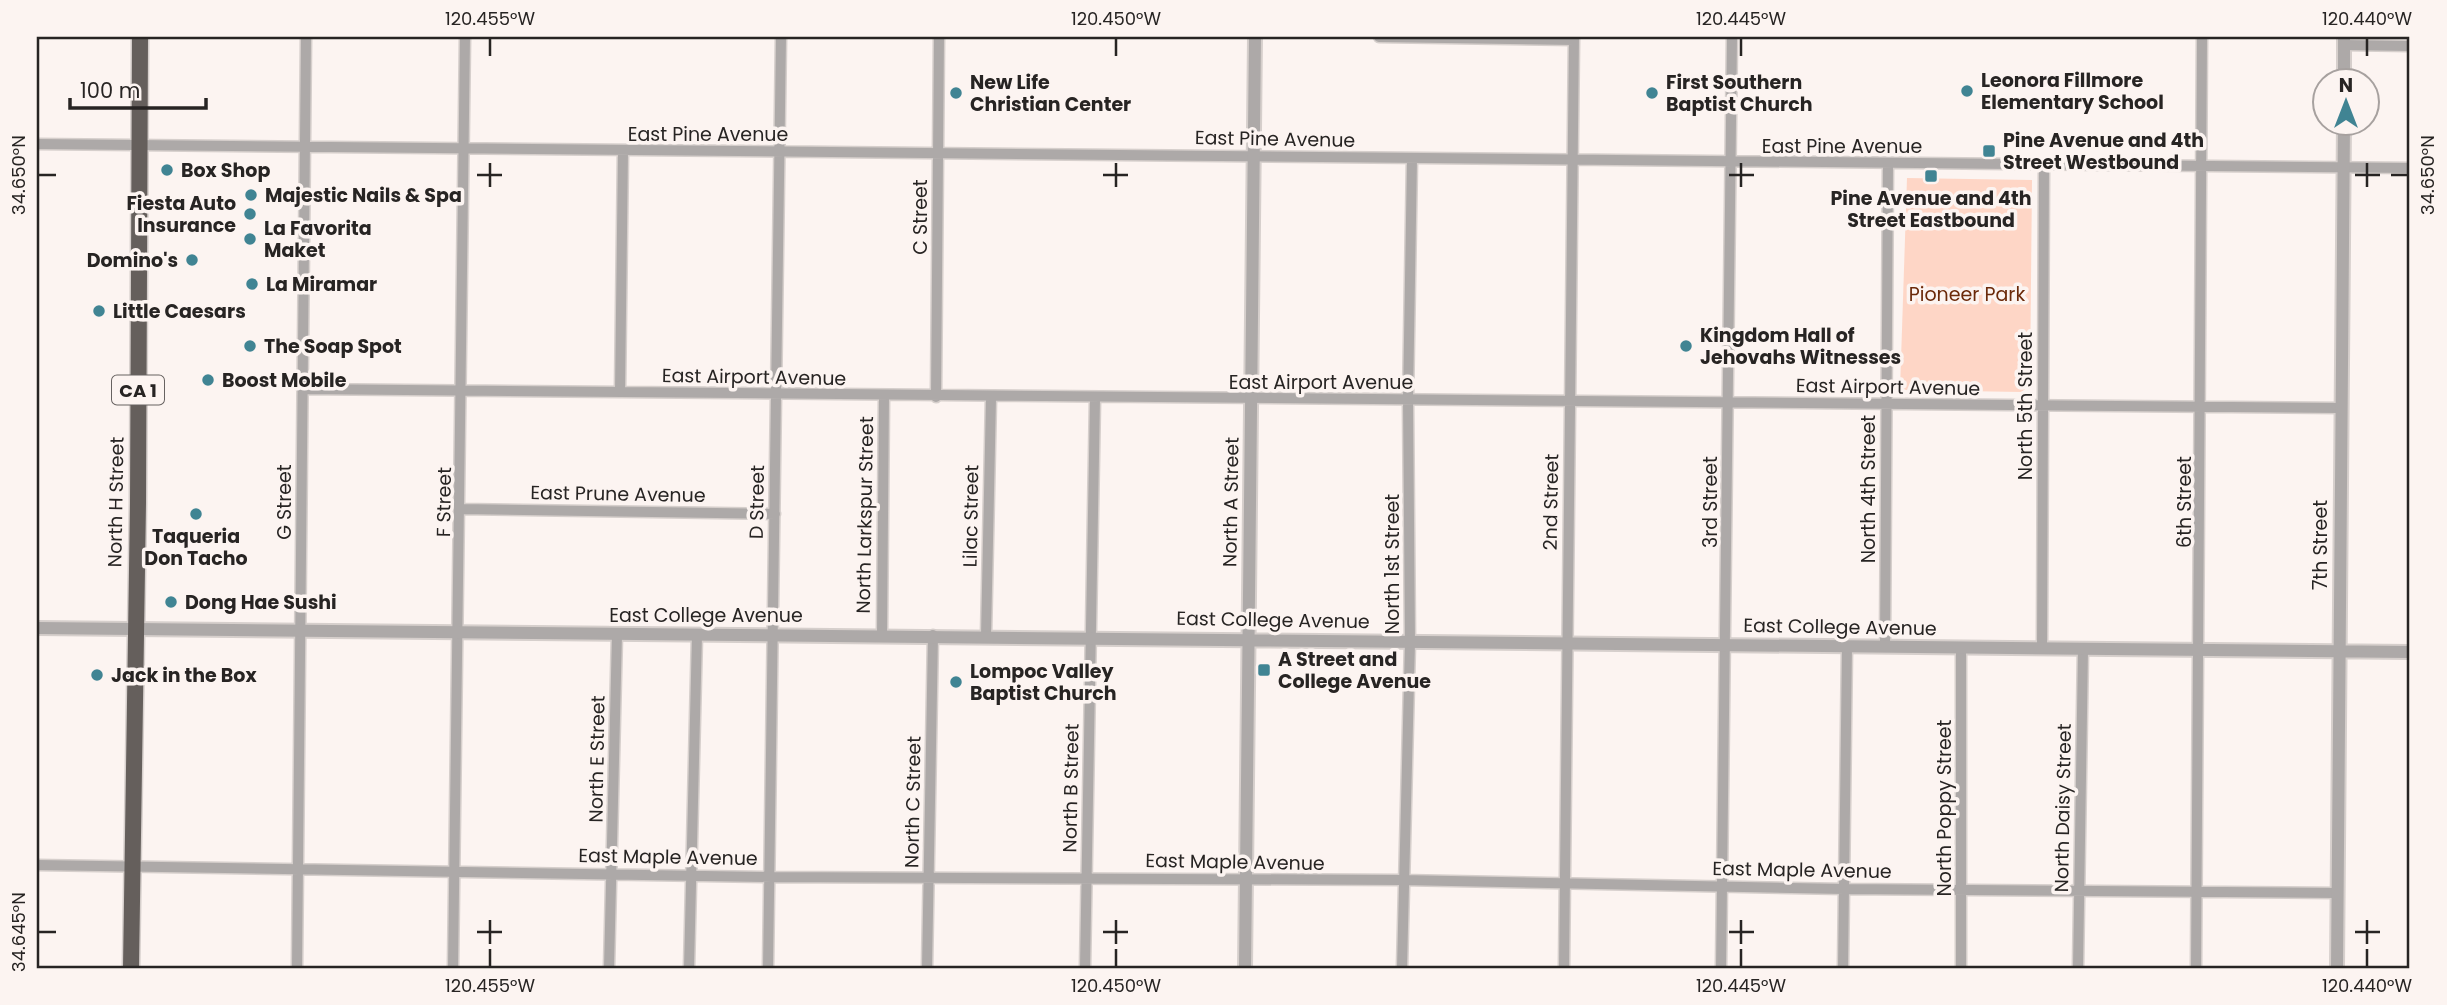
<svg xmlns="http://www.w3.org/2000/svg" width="2447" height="1005" font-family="Poppins,sans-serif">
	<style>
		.green { fill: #fed6c6 }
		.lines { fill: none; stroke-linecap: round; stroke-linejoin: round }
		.minor-casing { stroke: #d6cfcc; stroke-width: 13 }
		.tertiary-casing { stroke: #d6cfcc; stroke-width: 16 }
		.trunk-casing { stroke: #d6cfcc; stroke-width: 19 }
		.minor { stroke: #ada9a8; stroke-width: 10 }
		.tertiary { stroke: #ada9a8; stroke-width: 12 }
		.trunk { stroke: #655f5c; stroke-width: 16 }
		.ticks { fill: none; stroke: #272423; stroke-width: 2.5 }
		.poi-dot { fill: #408493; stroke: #fcf4f1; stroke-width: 2.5 }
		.labels { text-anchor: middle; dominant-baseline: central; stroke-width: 7; stroke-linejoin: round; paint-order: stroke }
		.shield { fill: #fcf4f1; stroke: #676261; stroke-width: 2 }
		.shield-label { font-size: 18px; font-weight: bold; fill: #272423 }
		.poi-label { font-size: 19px; font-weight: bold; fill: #272423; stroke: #fcf4f1; text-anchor: start }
		.street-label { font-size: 19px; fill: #272423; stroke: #fcf4f1 }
		.park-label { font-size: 19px; fill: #6b2a0a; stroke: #fcf4f1 }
		.neatline { fill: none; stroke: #272423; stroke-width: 2.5 }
		.ticks-label { font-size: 18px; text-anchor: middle; fill: #272423 }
	</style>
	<rect width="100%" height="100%" fill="#fcf4f1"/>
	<path class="green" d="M1907,178L2032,180L2030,384L2022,392L1900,390Z"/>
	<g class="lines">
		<g class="minor-casing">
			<path id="minor" d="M1379,37L1574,40
				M2344,45L2410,46
				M37,144L2410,168
				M302,389L2340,408
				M620,392L623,151
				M936,397L939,37
				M461,509L775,514
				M882,635L884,396
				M986,636L991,398
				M1885,646L1888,164
				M1961,647V968
				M2042,649L2044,164
				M37,865L771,877L1402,880L1844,889L2337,893
				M297,968L306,37
				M453,968L465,37
				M609,968L617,634
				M689,968L697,635
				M768,968L781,37
				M927,968L933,635
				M1085,968L1095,399
				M1402,968L1410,642L1408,399L1412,159
				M1564,968L1574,37
				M1721,968L1732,37
				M1843,968L1847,646
				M2078,968L2083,649
				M2196,968L2202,37"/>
		</g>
		<g class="tertiary-casing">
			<path id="tertiary" d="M2344,80V37
				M37,628L2410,652
				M1245,968L1255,37
				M2337,968L2344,122"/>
		</g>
		<g class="trunk-casing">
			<path id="trunk" d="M131,968L138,503L140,37"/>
		</g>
		<use href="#minor" class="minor"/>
		<use href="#tertiary" class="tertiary"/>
		<use href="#trunk" class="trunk"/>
	</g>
	<path class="ticks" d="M490,38V56M1116,38V56M1741,38V56M2367,38V56M490,163V187M1116,163V187M1741,163V187M2367,163V187M38,175H56M477,175H502M1103,175H1128M1729,175H1754M2355,175H2380M2391,175H2408M490,920V944M1116,920V944M1741,920V944M2367,920V944M38,932H56M477,932H502M1103,932H1128M1729,932H1754M2355,932H2380M490,949V967M1116,949V967M1741,949V967M2367,949V967"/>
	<g class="poi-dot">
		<circle cx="1967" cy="91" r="7"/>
		<circle cx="956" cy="93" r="7"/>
		<circle cx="1652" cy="93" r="7"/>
		<rect x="1982" y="144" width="14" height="14" rx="3.5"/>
		<circle cx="167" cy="170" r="7"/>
		<rect x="1924" y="169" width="14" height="14" rx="3.5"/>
		<circle cx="251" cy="195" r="7"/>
		<circle cx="250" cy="214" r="7"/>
		<circle cx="250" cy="239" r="7"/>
		<circle cx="192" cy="260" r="7"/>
		<circle cx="252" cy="284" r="7"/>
		<circle cx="99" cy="311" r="7"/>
		<circle cx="250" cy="346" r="7"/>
		<circle cx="1686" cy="346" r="7"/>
		<circle cx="208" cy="380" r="7"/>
		<circle cx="196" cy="514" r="7"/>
		<circle cx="171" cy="602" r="7"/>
		<rect x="1257" y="663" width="14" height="14" rx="3.5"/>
		<circle cx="97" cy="675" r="7"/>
		<circle cx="956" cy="682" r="7"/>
	</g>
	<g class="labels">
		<rect class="shield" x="112" y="375.5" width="52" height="29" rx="5"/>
		<g class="shield-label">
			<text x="138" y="390">CA 1</text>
		</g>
		<g class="poi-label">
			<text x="1981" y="80">Leonora Fillmore<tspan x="1981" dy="22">Elementary School</tspan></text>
			<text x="970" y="82">New Life<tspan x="970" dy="22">Christian Center</tspan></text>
			<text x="1666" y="82">First Southern<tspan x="1666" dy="22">Baptist Church</tspan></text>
			<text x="2003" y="140">Pine Avenue and 4th<tspan x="2003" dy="22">Street Westbound</tspan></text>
			<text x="181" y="170">Box Shop</text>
			<text x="265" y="195">Majestic Nails &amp; Spa</text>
			<text x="1931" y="198" text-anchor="middle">Pine Avenue and 4th<tspan x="1931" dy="22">Street Eastbound</tspan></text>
			<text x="236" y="203" text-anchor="end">Fiesta Auto<tspan x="236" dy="22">Insurance</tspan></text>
			<text x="264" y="228">La Favorita<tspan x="264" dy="22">Maket</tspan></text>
			<text x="178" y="260" text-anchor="end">Domino's</text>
			<text x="266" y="284">La Miramar</text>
			<text x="113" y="311">Little Caesars</text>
			<text x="1700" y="335">Kingdom Hall of<tspan x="1700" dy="22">Jehovahs Witnesses</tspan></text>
			<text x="264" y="346">The Soap Spot</text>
			<text x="222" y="380">Boost Mobile</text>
			<text x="196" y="536" text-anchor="middle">Taqueria<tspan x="196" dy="22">Don Tacho</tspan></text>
			<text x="185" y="602">Dong Hae Sushi</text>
			<text x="1278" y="659">A Street and<tspan x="1278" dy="22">College Avenue</tspan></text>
			<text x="970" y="671">Lompoc Valley<tspan x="970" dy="22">Baptist Church</tspan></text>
			<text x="111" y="675">Jack in the Box</text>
		</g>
		<g class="street-label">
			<text x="708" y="134">East Pine Avenue</text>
			<text transform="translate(1275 139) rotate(1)">East Pine Avenue</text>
			<text x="1842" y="146">East Pine Avenue</text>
			<text transform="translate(920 217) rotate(-90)">C Street</text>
			<text transform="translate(754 377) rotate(1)">East Airport Avenue</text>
			<text x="1321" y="382">East Airport Avenue</text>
			<text transform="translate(1888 387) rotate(1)">East Airport Avenue</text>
			<text transform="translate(2025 406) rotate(-90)">North 5th Street</text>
			<text transform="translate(1868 489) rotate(-90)">North 4th Street</text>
			<text transform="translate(618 494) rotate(1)">East Prune Avenue</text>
			<text transform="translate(116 502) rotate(-89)">North H Street</text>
			<text transform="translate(284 502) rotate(-90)">G Street</text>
			<text transform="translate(444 502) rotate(-89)">F Street</text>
			<text transform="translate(757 502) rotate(-89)">D Street</text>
			<text transform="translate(1231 502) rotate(-89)">North A Street</text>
			<text transform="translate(1551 502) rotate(-89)">2nd Street</text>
			<text transform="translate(1710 502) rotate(-90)">3rd Street</text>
			<text transform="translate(2184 502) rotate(-90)">6th Street</text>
			<text transform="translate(865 515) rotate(-89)">North Larkspur Street</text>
			<text transform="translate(971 516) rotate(-89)">Lilac Street</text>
			<text transform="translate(2320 545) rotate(-90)">7th Street</text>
			<text transform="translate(1392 564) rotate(-90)">North 1st Street</text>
			<text x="706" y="615">East College Avenue</text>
			<text transform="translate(1273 620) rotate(1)">East College Avenue</text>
			<text transform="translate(1840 627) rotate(1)">East College Avenue</text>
			<text transform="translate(597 759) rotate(-89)">North E Street</text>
			<text transform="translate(1071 788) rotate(-89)">North B Street</text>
			<text transform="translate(913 802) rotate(-89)">North C Street</text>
			<text transform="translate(1944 808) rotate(-90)">North Poppy Street</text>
			<text transform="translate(2063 808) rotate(-89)">North Daisy Street</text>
			<text transform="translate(668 857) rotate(1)">East Maple Avenue</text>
			<text transform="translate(1235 862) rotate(1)">East Maple Avenue</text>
			<text transform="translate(1802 870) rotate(1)">East Maple Avenue</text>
		</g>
		<g class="park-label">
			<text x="1967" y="294">Pioneer Park</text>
		</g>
	</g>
	<rect width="2447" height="1005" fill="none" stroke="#fcf4f1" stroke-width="77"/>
	<g transform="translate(2346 102)"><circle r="33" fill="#fcf4f1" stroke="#a7a19f" stroke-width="2"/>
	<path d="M0-5L12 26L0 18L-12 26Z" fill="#408493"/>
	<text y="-10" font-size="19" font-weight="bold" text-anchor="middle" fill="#272423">N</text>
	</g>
	<path d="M70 98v10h136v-10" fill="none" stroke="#272423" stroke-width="3.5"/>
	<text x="80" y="98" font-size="21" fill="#272423" stroke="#fcf4f1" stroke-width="5" paint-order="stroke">100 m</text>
	<rect x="38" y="38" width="2370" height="929" class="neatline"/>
	<g class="ticks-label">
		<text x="490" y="25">120.455°W</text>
		<text x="1116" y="25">120.450°W</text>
		<text x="1741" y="25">120.445°W</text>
		<text x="2367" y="25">120.440°W</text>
		<text transform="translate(19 175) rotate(-90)" y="6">34.650°N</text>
		<text transform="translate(2428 175) rotate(-90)" y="6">34.650°N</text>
		<text transform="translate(19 932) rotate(-90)" y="6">34.645°N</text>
		<text x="490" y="992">120.455°W</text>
		<text x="1116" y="992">120.450°W</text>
		<text x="1741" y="992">120.445°W</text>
		<text x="2367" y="992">120.440°W</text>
	</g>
</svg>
